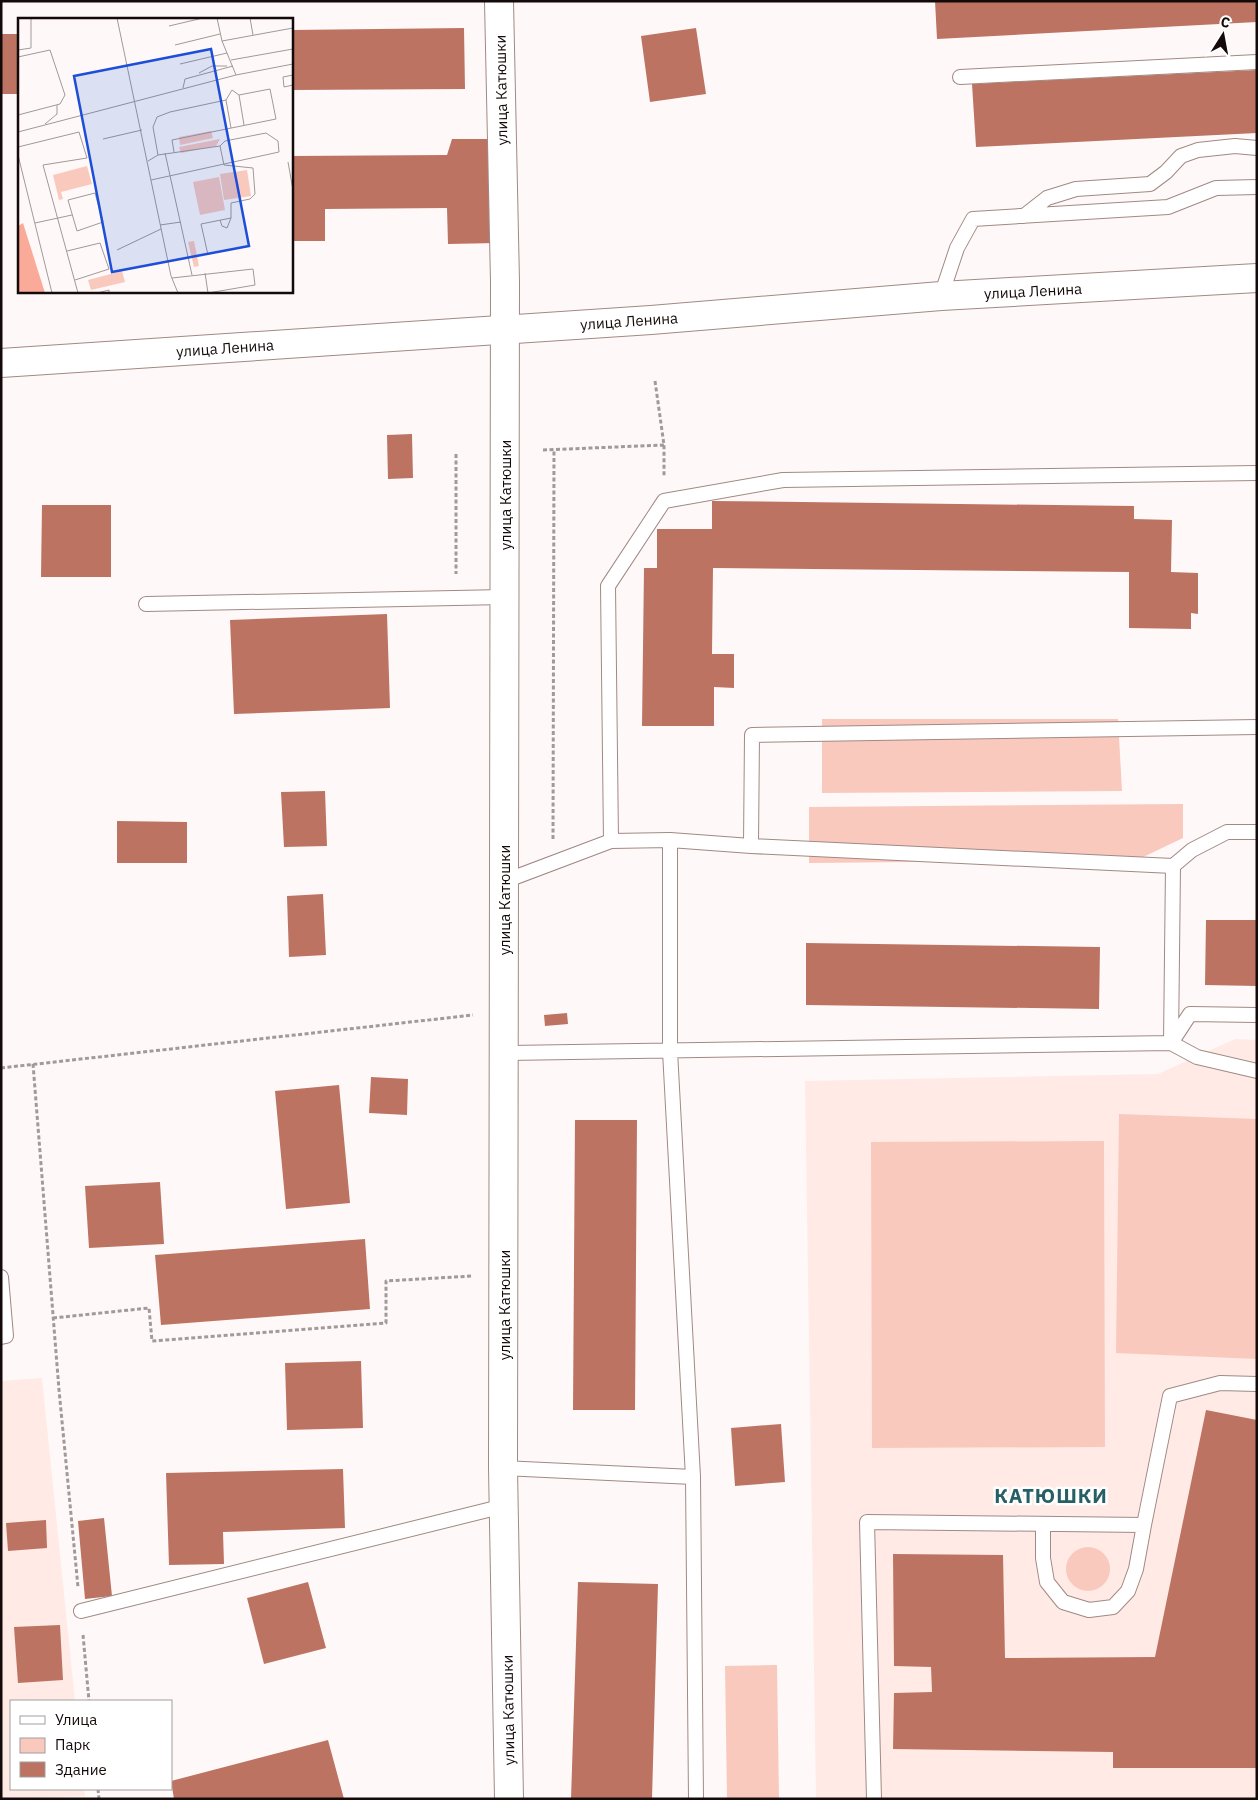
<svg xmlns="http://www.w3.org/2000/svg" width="1258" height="1800" font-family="'IBM Plex Sans',sans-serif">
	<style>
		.built { fill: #ffeae5 }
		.green { fill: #fac9bd }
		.building { fill: #bd7362 }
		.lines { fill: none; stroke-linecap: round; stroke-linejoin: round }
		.service-casing { stroke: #a18984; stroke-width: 16 }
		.minor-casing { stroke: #a18984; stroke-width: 30 }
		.secondary-casing { stroke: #a18984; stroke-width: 30 }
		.path { stroke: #a19a99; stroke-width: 3; stroke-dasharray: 4 2.5; stroke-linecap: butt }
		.service { stroke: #fff; stroke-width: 14 }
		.minor { stroke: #fff; stroke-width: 28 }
		.secondary { stroke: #fff; stroke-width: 28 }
		.labels { text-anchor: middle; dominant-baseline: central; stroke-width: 5; stroke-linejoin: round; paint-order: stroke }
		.street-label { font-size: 15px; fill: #130a09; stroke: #fff }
		.district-label { font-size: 20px; font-weight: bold; letter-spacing: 1px; fill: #266064; stroke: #fff }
		.inset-road { fill: none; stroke: #a09998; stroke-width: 1 }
		.view { fill: #1d4ed8; fill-opacity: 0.15; stroke: #1d4ed8; stroke-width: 2.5 }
		.inset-edge { fill: none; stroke: #130a09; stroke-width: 2.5 }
	</style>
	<rect width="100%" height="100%" fill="#fef9f8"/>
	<path class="built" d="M1235,1039L1257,1040V1799H816L805,1081L1158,1074Z
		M42,1378L75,1701H11V1789H84L85,1796L1,1799V1381Z"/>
	<path class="green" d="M822,719H1118L1122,791L822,793Z
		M1183,804V838L1137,860L809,863V807Z
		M1119,1114L1257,1119V1359L1116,1353Z
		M1104,1141L1105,1447L872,1448L871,1142Z
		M1066 1569a22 22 0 1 1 44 0a22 22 0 1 1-44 0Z
		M777,1665L779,1799H727L725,1666Z"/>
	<path class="building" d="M935,1H1257V22L937,39Z
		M464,28L465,89L291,90V30Z
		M696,28L706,94L650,102L641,36Z
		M1,34H19V94H1Z
		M1257,70V133L976,147L972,84Z
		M452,139H496L497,243L448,244L447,208L325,209V241H291V156L447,155Z
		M412,434L413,478L388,479L387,435Z
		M712,501L1134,506V519L1172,520L1171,572L1198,573V614L1191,613V629L1129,628V572L713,568L712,654H734V688L714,687V726H642L644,568H657V529H712Z
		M42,505H111V577H41Z
		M387,614L390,708L234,714L230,620Z
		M325,791L327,846L284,847L281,792Z
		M117,821L187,822V863H117Z
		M323,894L326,955L289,957L287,896Z
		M1206,920H1257V986L1205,985Z
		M806,943L1100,947L1099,1009L806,1005Z
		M567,1013L568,1024L545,1026L544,1015Z
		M371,1077L408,1079L407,1115L369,1113Z
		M339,1085L350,1203L286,1209L275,1091Z
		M575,1120H637L635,1410H573Z
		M160,1182L164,1244L89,1248L85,1186Z
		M365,1239L370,1309L161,1325L155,1255Z
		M361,1361L363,1428L287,1430L285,1363Z
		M1206,1410L1257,1420V1768H1113V1752L893,1749L894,1693L932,1692L931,1667L894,1666L893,1554L1003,1555L1005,1658L1155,1657Z
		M781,1424L785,1482L735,1486L731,1428Z
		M343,1469L345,1528L223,1532L224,1564L169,1565L166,1473Z
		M104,1518L112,1596L85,1599L78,1521Z
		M46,1520L47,1548L8,1551L6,1523Z
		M308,1582L326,1648L264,1664L247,1598Z
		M578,1582L658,1584L652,1799H571Z
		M60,1625L63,1680L18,1683L14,1627Z
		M328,1740L344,1799H174L171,1781Z"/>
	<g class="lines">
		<g class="service-casing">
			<path id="service" d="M960,77L1257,62
				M1024,216L1047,198L1076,189L1150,184L1166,172L1181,156L1198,150L1235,146L1257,148
				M941,296L957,248L973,219L1168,207L1216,188L1257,187
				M146,604L505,597
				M670,840V1051L693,1477L696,1799
				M611,841L608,586L664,501L783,480L1257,473
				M751,846L752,735L1257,727
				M1173,866L1171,1043L1197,1057L1257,1071
				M505,881L611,841L670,840L751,846L1173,866L1192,850L1227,832H1257
				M504,1053L1171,1043L1190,1014L1257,1015
				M1,1277L6,1336L1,1337
				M503,1468L693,1477
				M1043,1524V1558L1047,1582L1063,1602L1089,1610L1113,1607L1128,1591L1136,1569L1144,1525
				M81,1611L504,1506
				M874,1799L867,1522L1144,1525L1170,1396L1220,1383L1257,1384"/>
		</g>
		<g class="minor-casing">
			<path id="minor" d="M499,1L505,282L503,1468L509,1799"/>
		</g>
		<g class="secondary-casing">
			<path id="secondary" d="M1,363L651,320L941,296L1257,278"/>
		</g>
		<path class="path" d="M655,381L664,445V477
			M543,450L664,445
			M456,454V574
			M553,839L554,449
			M33,1064L59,1390L78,1587
			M1,1068L473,1015
			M53,1318L149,1308L152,1341L386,1323V1281L473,1276
			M83,1635L89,1701
			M98,1789L99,1799"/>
		<use href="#service" class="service"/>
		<use href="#minor" class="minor"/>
		<use href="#secondary" class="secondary"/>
	</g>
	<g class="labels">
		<g class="street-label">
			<text transform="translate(501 90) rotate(-91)">улица Катюшки</text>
			<text transform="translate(1033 291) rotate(-3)">улица Ленина</text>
			<text transform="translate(629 321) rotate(-4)">улица Ленина</text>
			<text transform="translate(225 348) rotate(-4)">улица Ленина</text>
			<text transform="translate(505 495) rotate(-90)">улица Катюшки</text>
			<text transform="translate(504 900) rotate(-90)">улица Катюшки</text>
			<text transform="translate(504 1305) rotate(-90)">улица Катюшки</text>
			<text transform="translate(508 1710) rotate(-91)">улица Катюшки</text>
		</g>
		<g class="district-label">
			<text x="1051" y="1495">КАТЮШКИ</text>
		</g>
	</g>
	<g transform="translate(18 18)">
		<rect width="275" height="275" fill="#fef9f8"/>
		<path d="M193,113L195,120L162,127L161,119ZM202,121L198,128L163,135L161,129ZM69,148L74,166L43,174L45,181L41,182L35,157ZM229,152L233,178L206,182L202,156ZM201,159L207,192L182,197L175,164ZM176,223L181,248L176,249L170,224ZM104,253L107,264L73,272L70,262Z" fill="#fac9bd"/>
		<path d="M5,205L27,275H0V208Z" fill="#f9aa98"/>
		<path class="inset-road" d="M99,0L153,258L160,275M199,0L204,23L218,57M232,0L235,17M151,8L185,0M204,23L275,10M157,27L202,16M0,32L13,30V0M0,39L32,32L47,77L42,86L0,97M213,42L275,31M162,46L209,35M181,55L194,48H209M275,57L265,59L266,69L275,67M165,70L167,61L215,48M208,82L214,72L221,77M27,106L39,96V87M0,114L218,57L275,46M85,121L124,112M0,129L61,114L69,140L25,147L60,275M156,134L154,122L258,101L252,71L221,77L226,107M147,135L174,257M0,137L34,275M140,137L135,109L139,99L152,94L208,82L213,110M130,143L140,137L202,128L207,123L248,115L260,123L261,134L133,162M270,144L275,172M77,175L85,204L59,213L50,182ZM202,202L204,208L209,210L213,200M17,205L54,197M142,207L163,204M99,232L143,211M49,233L82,225L91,251L57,262M190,237L183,206L213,200V185L232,181L237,176L235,150L206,147L202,128M187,255L190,275M154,260L235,251L237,267L190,275M79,275L91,272V275"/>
		<path class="view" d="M193,31L231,228L94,254L56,58Z"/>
		<rect width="275" height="275" class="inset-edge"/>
	</g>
	<rect width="1258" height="1800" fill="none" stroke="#130a09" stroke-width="5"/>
	<rect x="10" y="1700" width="162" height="90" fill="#ffffff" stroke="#a19d9d"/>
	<rect x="20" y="1716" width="25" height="8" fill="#ffffff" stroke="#a19d9d"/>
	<text x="55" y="1725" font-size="15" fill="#130a09">Улица</text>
	<rect x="20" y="1738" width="25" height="15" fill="#fac9bd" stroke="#a19d9d"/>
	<text x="55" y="1750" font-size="15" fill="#130a09">Парк</text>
	<rect x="20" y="1762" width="25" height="15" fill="#bd7362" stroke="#a19d9d"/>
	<text x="55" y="1775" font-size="15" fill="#130a09">Здание</text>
	<g transform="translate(1223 35) rotate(11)" stroke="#ffffff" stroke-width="4" paint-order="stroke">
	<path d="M0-4L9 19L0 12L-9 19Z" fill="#130a09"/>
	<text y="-8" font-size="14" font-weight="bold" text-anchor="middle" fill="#130a09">С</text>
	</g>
</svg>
